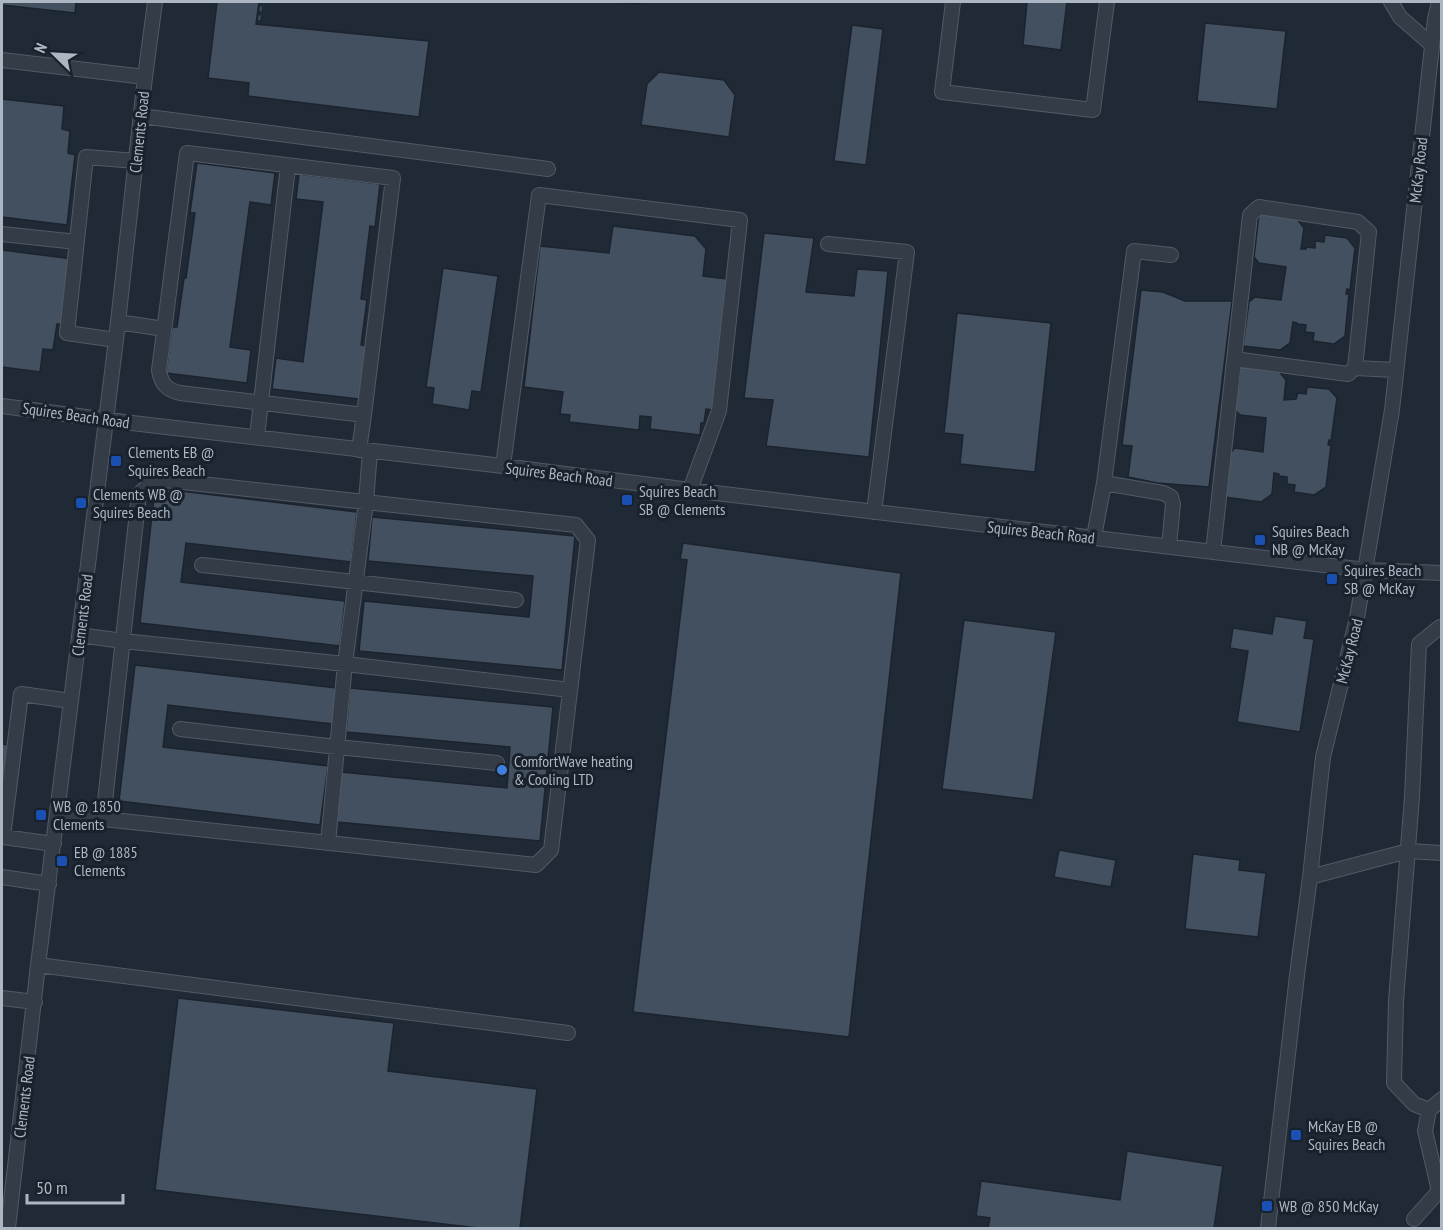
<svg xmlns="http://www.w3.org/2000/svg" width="1443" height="1230" font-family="'PT Sans Narrow',sans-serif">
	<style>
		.building { fill: #43505f; stroke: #1b232e; stroke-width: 1.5 }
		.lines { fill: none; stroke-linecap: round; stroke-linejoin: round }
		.minor-casing { stroke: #515a65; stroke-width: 16 }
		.path { stroke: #3c5253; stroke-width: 2; stroke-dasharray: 4.5 4.5; stroke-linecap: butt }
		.minor { stroke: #333c47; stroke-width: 14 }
		.transit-dot { fill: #1a4fb4; stroke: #19212c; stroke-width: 2 }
		.shop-dot { fill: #3f7fe0; stroke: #19212c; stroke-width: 2 }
		.labels { text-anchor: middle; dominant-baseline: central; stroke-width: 6; stroke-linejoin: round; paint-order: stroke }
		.street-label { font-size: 16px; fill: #adb7c4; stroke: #19212c }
		.poi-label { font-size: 16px; fill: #adb7c4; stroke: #19212c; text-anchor: start }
	</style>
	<rect width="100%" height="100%" fill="#202a37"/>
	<path class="building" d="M2,2H76L75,13L2,5Z
		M217,2H259L256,24L429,41L419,117L248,96L249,83L208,78Z
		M617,2H641L640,4Z
		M1027,2H1067L1061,50L1023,45Z
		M1205,23L1286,31L1277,109L1197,101Z
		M852,25L883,29L866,165L834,161Z
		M659,72L724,80L735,95L729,137L641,125L647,84Z
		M2,99L64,106L62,129L70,131L68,153L75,155L67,225L2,217Z
		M197,163L275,173L271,205L250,202L230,347L251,350L247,383L166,373L172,327H177L184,278H186L195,213H190Z
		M299,174L380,184L375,227L370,226L361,299L367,300L361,345L366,346L359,399L272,389L276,358L303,362L323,202L296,199Z
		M1259,214L1296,218L1304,228L1301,249H1306V247L1315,248V241L1324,242L1325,235L1347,238L1355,248L1350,290L1347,289L1346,294H1349L1345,336L1334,344L1313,341L1314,333L1305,332L1306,325L1297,324V323L1293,322L1290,343L1280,350L1243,346L1249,302L1255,297L1281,300L1286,267L1259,263L1254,257Z
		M613,226L695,236L706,249L703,276L728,279L713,410L706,409L704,423H701L700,435L650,429L651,417L640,416L639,430L569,422L570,415L560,414L563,392L524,387L540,246L609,253Z
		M764,233L814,238L806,292L854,296L857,269L888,271L869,457L766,446L773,400L744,398Z
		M2,250L73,259L65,324H57L53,350L43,349L40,372L2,367Z
		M443,268L498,276L481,392L472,391L469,410L432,404L434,388L426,387Z
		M1141,290L1163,292L1185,301H1232L1209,487L1157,483L1128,477L1132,446L1122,445Z
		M957,313L1051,323L1035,472L960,464L963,435L944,433Z
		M1241,365L1277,369L1286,380L1284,400L1296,399L1298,393L1306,394L1307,387L1329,389L1337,398L1331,441L1329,440L1328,445H1331L1326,487L1314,495L1294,492L1295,485L1287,484V477L1279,476V474L1274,473L1272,494L1261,502L1225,497L1230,453L1235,448L1263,452L1266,418L1240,415L1235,410Z
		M155,488L357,512L351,562L186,543L181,582L345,601L340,646L140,623Z
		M372,517L575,536L562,670L359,651L364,601L529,617L533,576L368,561Z
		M683,543L901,573L849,1037L633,1012L687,560L680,559Z
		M1275,616L1307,621L1304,638L1314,639L1300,732L1237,722L1248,651L1230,648L1233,628L1272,634Z
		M964,620L1056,632L1033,800L942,789Z
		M135,665L337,688L333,724L168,705L163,747L328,766L320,825L119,801Z
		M350,688L553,707L540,841L337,822L341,772L507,788L510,747L346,732Z
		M2,744L8,745L2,793Z
		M1059,850L1116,860L1111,887L1054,877Z
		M1193,854L1240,860L1239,870L1266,873L1258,937L1185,929Z
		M178,998L394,1023L388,1071L537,1089L520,1228H478L155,1190Z
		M1127,1151L1223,1166L1214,1228H988L990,1218L976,1216L981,1181L1120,1200Z"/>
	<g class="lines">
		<g class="minor-casing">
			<path id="minor" d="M953,2L942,92L1093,110L1107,2
				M1391,2L1400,17L1432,45
				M2,60L145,77
				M141,116L548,169
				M187,153L393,178L364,415L180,393C167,390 161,384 159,370Z
				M2,234L77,242
				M828,244L907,252L874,512
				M118,322L164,329
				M116,340L67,333L86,157L136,161
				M1234,359L1348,374L1355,368
				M2,406L132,423L503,466L690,490L1366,570L1442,573
				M257,437L288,166
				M359,450L364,415
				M503,466L539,195L740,220L719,411L690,490
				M1104,483L1163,493L1171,497L1173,504L1169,546
				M1094,537L1104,483L1134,251L1171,255
				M1213,552L1250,215L1259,207L1358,222L1369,232L1355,368L1395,370
				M202,565L516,600
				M1442,627H1440L1419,644L1412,797L1396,1001L1394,1083L1414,1104L1429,1110L1442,1099
				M79,635L123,641L345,664L570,690
				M180,729L337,747L497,763
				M57,814L103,819L536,865L551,850L588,540L576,525L155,479L139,494L103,819
				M328,843L345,664L366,502L370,451
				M54,844L3,837L21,694L71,701
				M2,877L49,884
				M1310,877L1408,851L1442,853
				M38,965L568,1033
				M2,998L35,1002
				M1414,1219L1439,1191L1425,1131L1429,1110
				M8,1228L38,965L116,340L145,77L155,2
				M1268,1228L1298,967L1310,877L1323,757L1357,618L1392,410L1435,19L1439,2"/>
		</g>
		<path class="path" d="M259,20L262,2"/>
		<use href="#minor" class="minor"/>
	</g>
	<g class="transit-dot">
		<rect x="110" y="455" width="12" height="12" rx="3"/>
		<rect x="621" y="494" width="12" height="12" rx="3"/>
		<rect x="75" y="497" width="12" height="12" rx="3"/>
		<rect x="1254" y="534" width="12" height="12" rx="3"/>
		<rect x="1326" y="573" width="12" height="12" rx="3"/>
		<rect x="35" y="809" width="12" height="12" rx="3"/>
		<rect x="56" y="855" width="12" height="12" rx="3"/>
		<rect x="1290" y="1129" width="12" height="12" rx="3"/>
		<rect x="1261" y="1200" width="12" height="12" rx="3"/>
	</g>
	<circle class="shop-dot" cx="502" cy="770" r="6"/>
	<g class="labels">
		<g class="street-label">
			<text transform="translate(139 132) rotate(-84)">Clements Road</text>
			<text transform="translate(1418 170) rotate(-84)">McKay Road</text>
			<text transform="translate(76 415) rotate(8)">Squires Beach Road</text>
			<text transform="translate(559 474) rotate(7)">Squires Beach Road</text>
			<text transform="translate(1041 532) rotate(6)">Squires Beach Road</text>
			<text transform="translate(82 615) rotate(-83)">Clements Road</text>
			<text transform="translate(1349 651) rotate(-76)">McKay Road</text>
			<text transform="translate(24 1097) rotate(-83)">Clements Road</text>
		</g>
		<g class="poi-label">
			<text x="128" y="452">Clements EB @<tspan x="128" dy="18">Squires Beach</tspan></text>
			<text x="639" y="491">Squires Beach<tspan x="639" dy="18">SB @ Clements</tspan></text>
			<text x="93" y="494">Clements WB @<tspan x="93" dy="18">Squires Beach</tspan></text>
			<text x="1272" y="531">Squires Beach<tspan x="1272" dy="18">NB @ McKay</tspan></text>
			<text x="1344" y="570">Squires Beach<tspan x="1344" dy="18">SB @ McKay</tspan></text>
			<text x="514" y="761">ComfortWave heating<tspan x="514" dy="18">&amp; Cooling LTD</tspan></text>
			<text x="53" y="806">WB @ 1850<tspan x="53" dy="18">Clements</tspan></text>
			<text x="74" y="852">EB @ 1885<tspan x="74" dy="18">Clements</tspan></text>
			<text x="1308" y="1126">McKay EB @<tspan x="1308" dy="18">Squires Beach</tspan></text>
			<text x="1279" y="1206">WB @ 850 McKay</text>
		</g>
	</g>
	<rect width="1443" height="1230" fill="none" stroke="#adb7c4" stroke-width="6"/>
	<g transform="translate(54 54) rotate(294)" stroke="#19212c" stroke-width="4.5" paint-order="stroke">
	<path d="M0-4.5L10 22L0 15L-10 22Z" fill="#adb7c4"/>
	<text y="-9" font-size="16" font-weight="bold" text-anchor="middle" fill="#adb7c4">N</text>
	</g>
	<path d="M27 1194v9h96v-9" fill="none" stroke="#adb7c4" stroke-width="3"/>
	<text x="36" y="1194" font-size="18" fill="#adb7c4" stroke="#19212c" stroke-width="4.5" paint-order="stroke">50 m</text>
</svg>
